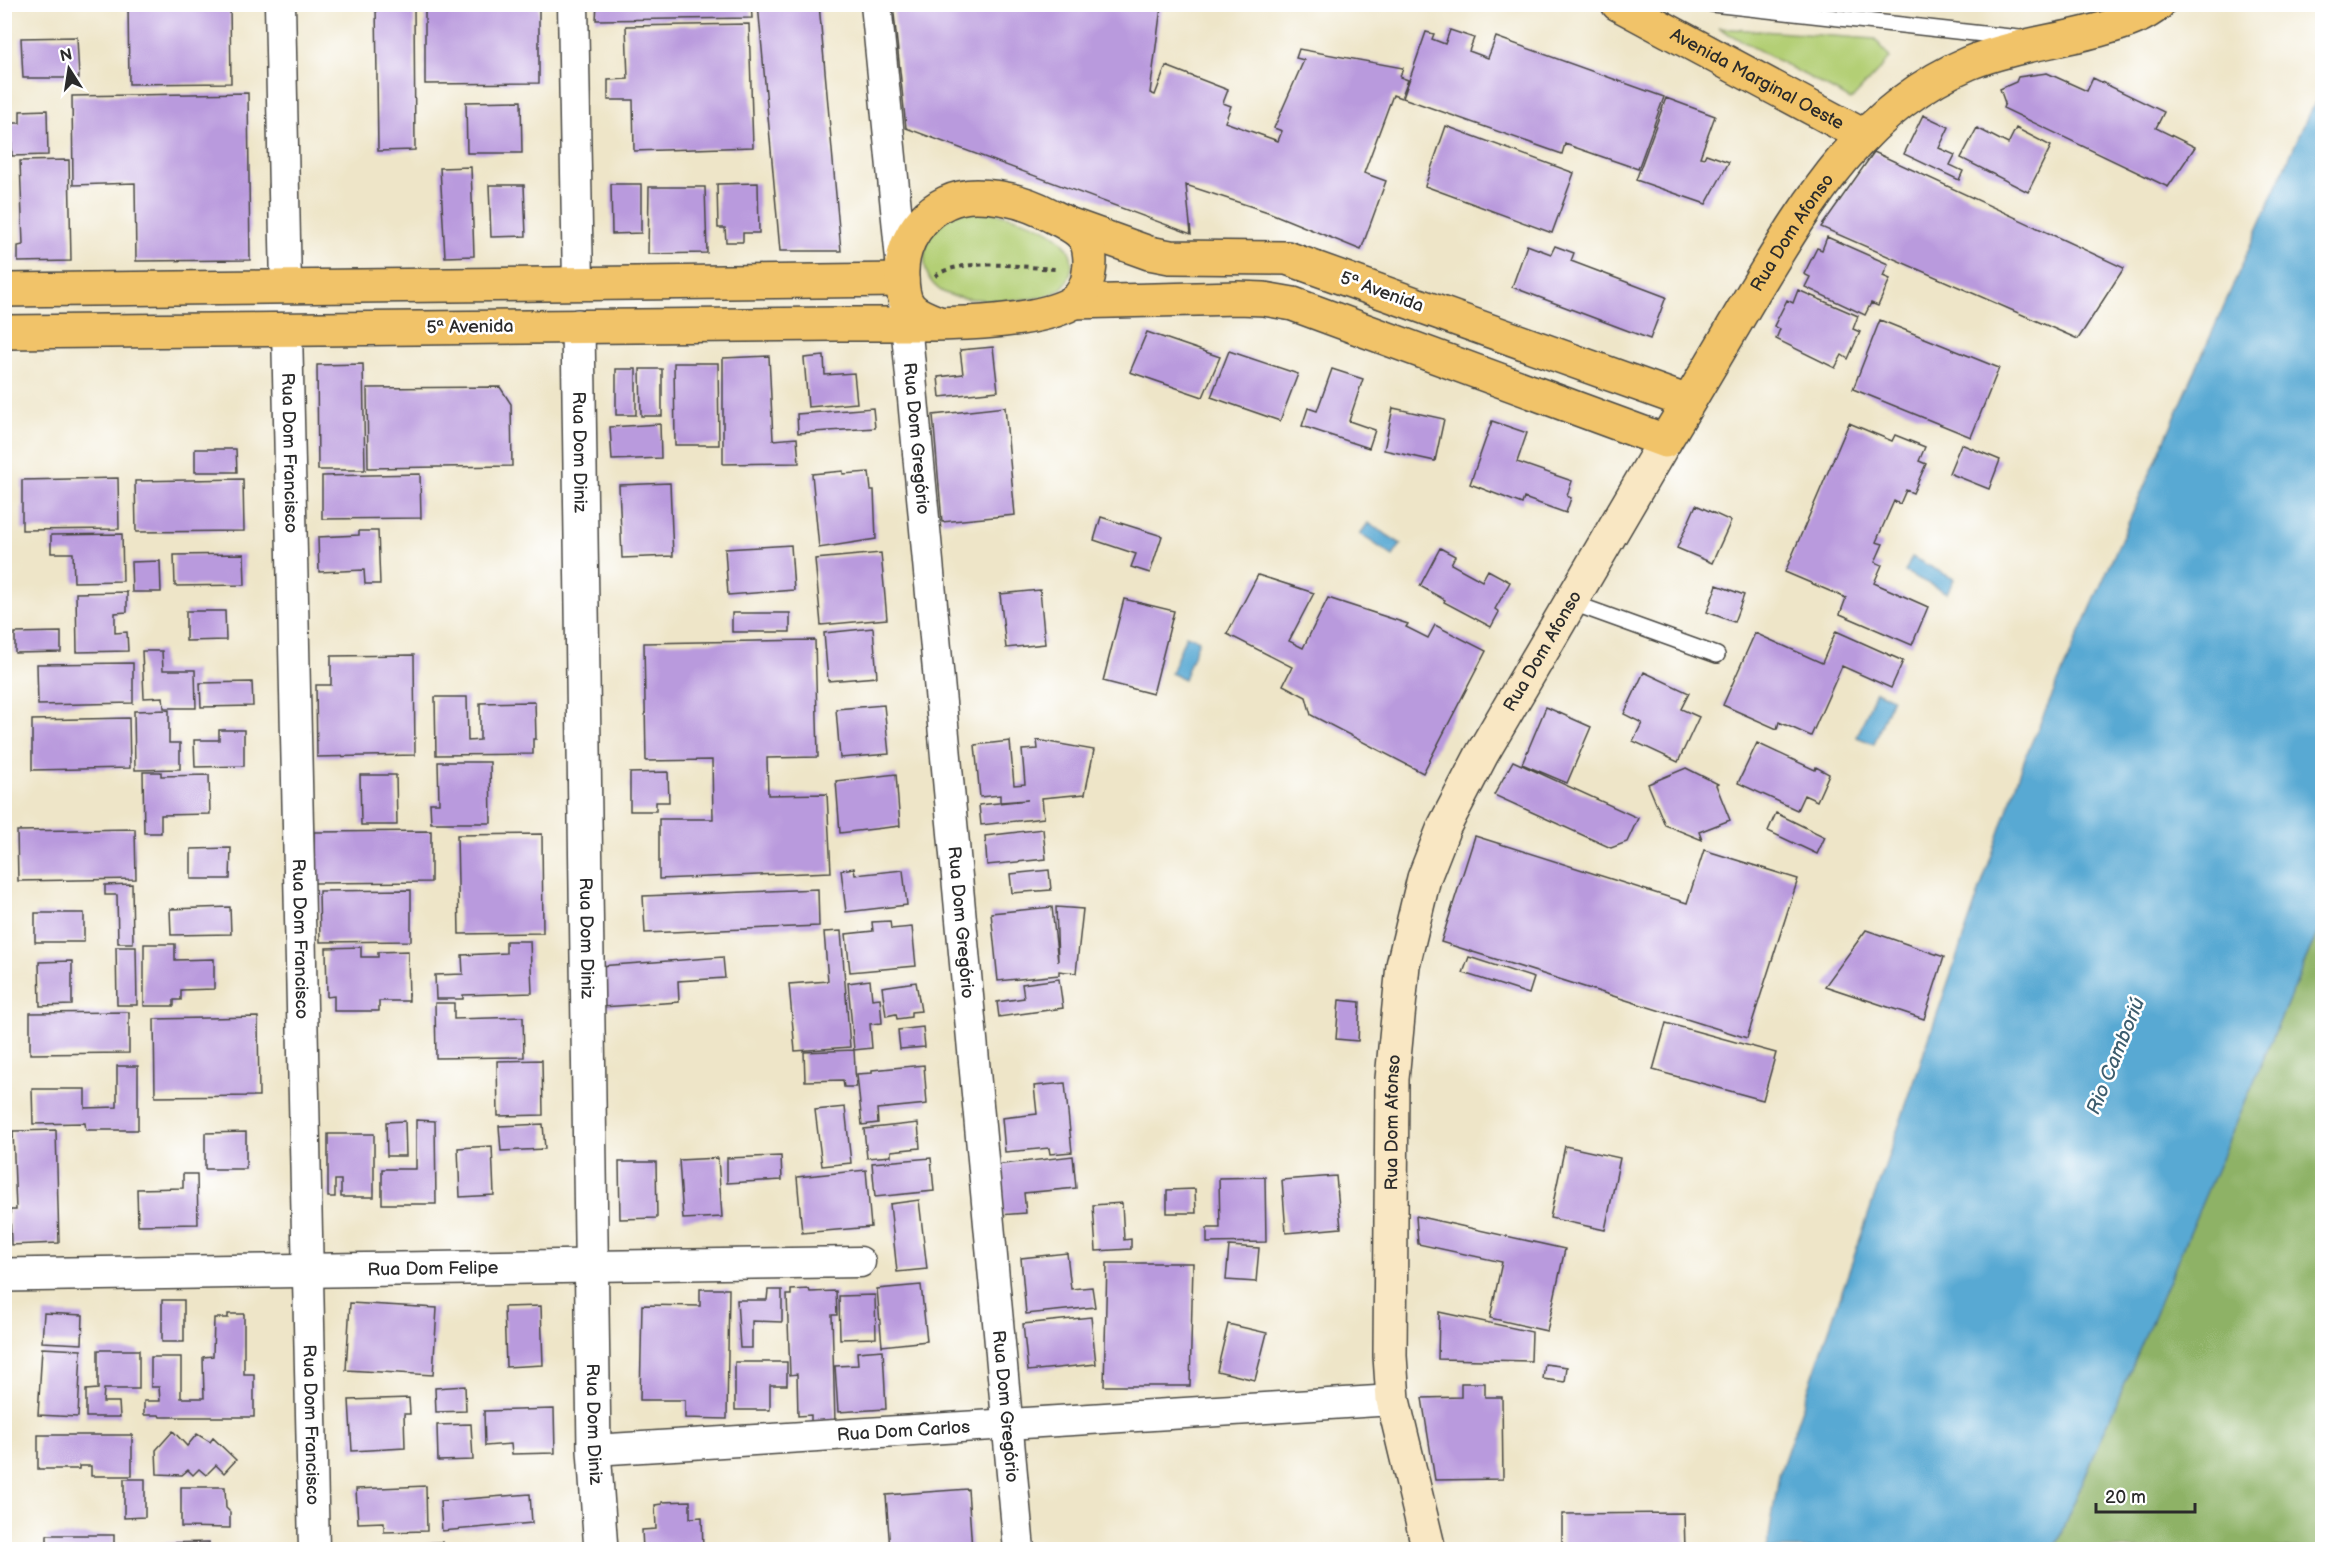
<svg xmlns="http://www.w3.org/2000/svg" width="2327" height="1554" font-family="'Balsamiq Sans',sans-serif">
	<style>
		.green { fill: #b3cf75; stroke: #6f7d50; stroke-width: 1.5 }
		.forest { fill: #8eb266; stroke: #5c6e48; stroke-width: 1.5 }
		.water { fill: #59a9d3; stroke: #426a7f; stroke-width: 1.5 }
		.building { fill: #b99add }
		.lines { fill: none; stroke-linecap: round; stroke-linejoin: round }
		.service-casing { stroke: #484743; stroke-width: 18 }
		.minor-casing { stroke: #484743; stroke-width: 33 }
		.tertiary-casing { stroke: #484743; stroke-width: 36 }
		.secondary-casing { stroke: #484743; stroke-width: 36 }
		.primary-casing { stroke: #484743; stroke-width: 36 }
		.path { stroke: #484743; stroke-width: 4; stroke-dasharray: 4.5 4.5; stroke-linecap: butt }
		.service { stroke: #fff; stroke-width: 15 }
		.minor { stroke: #fff; stroke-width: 30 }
		.tertiary { stroke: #fff; stroke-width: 33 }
		.secondary { stroke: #f9e7c3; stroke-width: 33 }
		.primary { stroke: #f1c369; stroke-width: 33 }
		.labels { text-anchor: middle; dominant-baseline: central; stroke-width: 5; stroke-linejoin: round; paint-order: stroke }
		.street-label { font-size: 18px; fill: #2b2b2b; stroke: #fff }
		.water-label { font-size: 20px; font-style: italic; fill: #3d5d6e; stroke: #fff }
	</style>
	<rect width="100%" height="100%" fill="#fff"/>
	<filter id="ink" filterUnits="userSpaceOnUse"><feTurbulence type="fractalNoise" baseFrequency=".0167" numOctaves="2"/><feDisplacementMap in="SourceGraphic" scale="12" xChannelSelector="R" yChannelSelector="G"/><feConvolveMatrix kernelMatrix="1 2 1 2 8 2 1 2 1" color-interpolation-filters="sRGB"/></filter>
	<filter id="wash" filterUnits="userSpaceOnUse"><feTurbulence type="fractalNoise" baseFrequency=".008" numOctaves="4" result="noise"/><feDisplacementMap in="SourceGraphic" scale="24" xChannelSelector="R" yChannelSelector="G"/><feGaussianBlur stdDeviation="1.35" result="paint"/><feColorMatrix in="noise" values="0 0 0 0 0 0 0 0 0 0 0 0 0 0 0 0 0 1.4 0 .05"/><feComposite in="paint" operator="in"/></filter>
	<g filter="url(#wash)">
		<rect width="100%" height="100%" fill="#eee5c8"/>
		<path class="green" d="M1718,28L1875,39L1890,58L1851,100Z
			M965,207C997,213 1086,225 1070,275C1064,294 1046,297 1029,299C1010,301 958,301 943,292C916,276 922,238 940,219C946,214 957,211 965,207Z"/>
		<path class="forest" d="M2322,922V1549H2054Z"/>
		<path class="water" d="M2322,94V922L2054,1549H1767L1779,1475L2026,755L2308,115Z
			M1368,523L1401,544L1393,556L1360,534Z
			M1912,557L1954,579L1947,593L1905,572Z
			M1186,635L1199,640L1184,679L1171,673Z
			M1876,691L1892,698L1874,744L1857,737Z"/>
		<g id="blocks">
			<path class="building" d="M128,4H230L231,83L129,84Z
				M376,4H414L415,150L378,151Z
				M425,4H539V83L425,84Z
				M597,4H751L752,18L596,20Z
				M758,4H819L841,251H780Z
				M893,4H1144L1161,7L1150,93L1155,95L1166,66L1228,90L1223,103L1231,106L1225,122L1278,141L1282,131L1274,128L1304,60L1296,58L1299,49L1403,68L1400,77L1408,80L1401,98L1393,95L1364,173L1386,181L1361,250L1268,212L1186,185L1191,234L906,128Z
				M749,24L753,147L634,151L633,100H608V80L628,79L626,26Z
				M1450,30L1474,38L1469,51L1488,58L1496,37L1664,97L1638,169L1565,144L1562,154L1403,98L1426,32L1434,34L1432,39L1445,44Z
				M77,37L79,78H23L21,38Z
				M2047,73L2087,91L2093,78L2164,112L2156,128L2195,147L2168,187L2003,108L2005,103L2000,89L2016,82L2018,77Z
				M248,93L250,260L136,261L135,183L73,185L72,96Z
				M1666,98L1715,116L1700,157L1704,158L1706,154L1729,162L1706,204L1636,180Z
				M521,101L522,153H467L466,102Z
				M47,110L48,155L12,156L11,123H20V111Z
				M1923,115L1949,127L1939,148L1955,155L1950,165L1963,171L1959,180L1904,154Z
				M1446,126L1574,173L1552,233L1425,186Z
				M1977,128L2008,144L2016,128L2051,146L2028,192L1961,158Z
				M1874,152L2124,268L2078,339L1821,227Z
				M69,160L71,261L18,262V246L23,245L20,161Z
				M471,167L474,256L445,257L440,168Z
				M758,183L759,233H743V242H726L725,228H718L717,184Z
				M611,184H641V233L612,234Z
				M489,185H524L526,236L491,237Z
				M649,187H705L707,253L648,254Z
				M1827,237L1888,264L1883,276L1890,279L1878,306L1871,303L1865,315L1805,287L1810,277L1804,274L1817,248L1822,250Z
				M1527,245L1551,254L1555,246L1574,253L1571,261L1666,297L1650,339L1512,287Z
				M1798,290L1858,316L1853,329L1860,332L1848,359L1842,355L1835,368L1776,339L1780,329L1774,326L1787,300L1793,303Z
				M1880,320L1999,368L1971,437L1853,389Z
				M1147,332L1220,357L1203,397L1130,372Z
				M993,347L998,391L940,397L938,377L963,374L960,350Z
				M1229,351L1298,374L1280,421L1211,397Z
				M769,356L773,440L797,438L799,463L723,464V358Z
				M824,356L825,375L854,373L857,403L808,407L804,358Z
				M674,363H718L719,445H675Z
				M363,364L365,470H318L317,365Z
				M616,369H636V415H616Z
				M640,369H662V416H641Z
				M1332,369L1363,379L1349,421L1375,430L1369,448L1302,426L1308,408L1317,411Z
				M500,387L511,404L512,466L368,468L367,388Z
				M1005,407L1015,515L942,522L933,415Z
				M873,408L875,428L798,433L797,414Z
				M1393,408L1444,419L1435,461L1384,450Z
				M1492,421L1527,433L1517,462L1572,481L1567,496L1571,498L1566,513L1524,498L1522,504L1470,484Z
				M1849,423L1892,441L1895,435L1925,447L1919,461L1926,464L1913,493L1906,490L1900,504L1894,501L1876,542L1883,544L1875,562L1882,565L1874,583L1928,607L1912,645L1840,614L1846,598L1785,572Z
				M660,424L661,458L612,460L610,427Z
				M1961,444L2000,460L1989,489L1949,473Z
				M195,449H236L237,472H195Z
				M843,471V474L869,472L871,490H874L876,539L819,548L812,474Z
				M420,474L421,518L322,519V476Z
				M118,478L119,529L22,530V480Z
				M243,479L244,531L136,532L135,481Z
				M670,483L673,556L622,558L619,485Z
				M1696,505L1731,521L1712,563L1677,548Z
				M1101,517L1162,536L1150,573L1131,567L1136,554L1094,540Z
				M359,531H378L380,584H365L364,570L319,572L318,537L359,535Z
				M122,534L123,581L74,582L73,553H51V535Z
				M791,545L794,590L728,595L725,549Z
				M1440,548L1455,556L1451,564L1482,581L1488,570L1510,582L1495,609L1499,612L1491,627L1444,602L1445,600L1420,586Z
				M881,553L887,619L821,625L815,559Z
				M244,554L245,585L175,586L174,555Z
				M160,561L161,592H132L131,562Z
				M1258,575L1314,593L1289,641L1303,648L1328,598L1408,624L1406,627L1428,638L1435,625L1486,651L1423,773L1311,715L1306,697L1283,685L1292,667L1227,634Z
				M1717,585L1744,595L1734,622L1707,612Z
				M1040,590L1045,644L1006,648L1000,594Z
				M127,592V612L115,613V633L127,632L128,651L77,652L76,593Z
				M1124,599L1174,611L1153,694L1103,681Z
				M186,611H225L226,640L186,641Z
				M732,613H790V632H732Z
				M873,628L877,677L828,681L824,633Z
				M1836,631L1903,661L1891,688L1842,666L1811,736L1779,722L1777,729L1723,705L1755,633L1822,663Z
				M61,632V652L15,653V633Z
				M815,640L818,757L767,758L768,795L827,794L831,872L659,879V819H713L712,760L646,761L644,643Z
				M142,651H162L163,670H195L196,708H164L163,697L144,698Z
				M414,655L415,755L317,757L316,685H331V656Z
				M133,663V703L38,705L37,664Z
				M1644,672L1689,693L1681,709L1699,717L1678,762L1633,741L1642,723L1624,714Z
				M252,682L253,706L201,707L200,683Z
				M435,697H467L468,741L480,740V703L535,702L536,739H533V754L436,755Z
				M884,705L889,754L840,758L836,709Z
				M1546,707L1591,727L1567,783L1522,764Z
				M169,710V743H180V769L135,770L134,711Z
				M129,718L130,768L32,770V720Z
				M219,730H244V766L195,767L194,740H219Z
				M1037,740L1094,750L1085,794L1042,798L1044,818L981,825L979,805L1028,800L1000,802V795L980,797L975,745L1010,741L1014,785L1025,784L1022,750L1038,749Z
				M1757,743L1815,770L1816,767L1829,774L1817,801L1804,795L1797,810L1738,783Z
				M1513,761L1638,818L1627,842L1611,848L1494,795Z
				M438,762H490L491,823H431L430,803H439Z
				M1686,768L1718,784L1716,785L1730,820L1699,832L1702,840L1665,825L1648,784Z
				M143,772H161V776L209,775L210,814L161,815V833H144Z
				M668,772L669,802H656V811H630V773Z
				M896,774L900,826L840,833L836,781Z
				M360,775H396L397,825H361Z
				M1776,813L1825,837L1817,854L1768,831Z
				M135,829L136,879L18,881L17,831Z
				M1043,829L1046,859L987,865L985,836Z
				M431,831V882L314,883V832Z
				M542,834L543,933L459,934L457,835Z
				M1475,836L1687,903L1704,850L1798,879L1747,1038L1441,942Z
				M231,848L230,879H191V849Z
				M854,868L855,875L903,870L907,905L846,912L841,870Z
				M1049,870L1051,890L1012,893L1010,874Z
				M132,884L133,943H118L117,895H105V885Z
				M818,889L819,926L645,933L643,896Z
				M411,890V941L320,942L319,891Z
				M230,907L231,934L171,935L170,909Z
				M1052,907L1058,962L1056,907L1083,909L1076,973L1059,971V975L998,981L991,913Z
				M35,913H84V942H35Z
				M890,921L891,929L912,927L916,966L850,972L846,934L873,931L872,922Z
				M1866,930L1944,957L1924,1019L1825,986Z
				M841,931L850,1047L795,1051L789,984L828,981L824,932Z
				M506,941H530L532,993L463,995V999H436L435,975L463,974L462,955L506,953Z
				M144,944H175V960L214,959V989L181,990V1000H174V1006H144Z
				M116,947H136L137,1005H117Z
				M361,947V957H378V952L408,951L409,1001H379V1011H334V996L327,997L326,948Z
				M723,957L725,978L678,981L679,1002L602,1007L599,966Z
				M1469,957L1534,978L1529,994L1463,973Z
				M72,961V1005L40,1006L39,962Z
				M1059,979L1063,1008L999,1017L997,1002L1024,998L1022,984Z
				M870,980L872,999L880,998L882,1023L870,1024L872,1048L854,1050L848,983Z
				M916,982L921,1011L911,1012V1017L897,1019L896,1014L886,1016L882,987Z
				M1339,1000L1360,1002L1358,1041L1336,1039Z
				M435,1003H454V1019L523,1017L524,1057L436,1058Z
				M129,1012V1053L30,1054V1013Z
				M258,1017L259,1096L155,1097L154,1019Z
				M1666,1023L1776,1053L1763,1100L1653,1070Z
				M923,1027L925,1047L900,1049L898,1030Z
				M854,1050L856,1087H844L843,1080L805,1081L804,1052Z
				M542,1060L543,1115L498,1116L497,1061Z
				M924,1065L927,1104L877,1109L878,1123L862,1125L857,1074L872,1073V1070Z
				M117,1066H138V1130H86L85,1123L33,1124L32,1089H85V1108L117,1107Z
				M1065,1083L1072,1152L1050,1154L1049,1148L1005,1152L1002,1118L1037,1114L1034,1086Z
				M845,1107L851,1163L822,1166L815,1110Z
				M416,1120L435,1121L436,1204H382V1169H416Z
				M405,1121L406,1156H387L386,1122Z
				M918,1123L920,1148L891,1151V1156L867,1158L864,1129Z
				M543,1124L545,1149L501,1151L499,1126Z
				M56,1130L59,1243L11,1245L10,1210H16L13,1131Z
				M246,1132V1169H205V1133Z
				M328,1134H374V1197H341V1180H335V1197H328Z
				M492,1146L494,1195L460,1197L458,1148Z
				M1565,1146L1620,1158L1605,1230L1550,1218Z
				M781,1156L782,1180L727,1183V1158Z
				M1073,1156L1076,1188L1024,1193L1026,1213L1000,1215L995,1165Z
				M718,1158L722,1217L683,1219L679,1160Z
				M931,1158L934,1191L875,1197L872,1163Z
				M619,1162H656L657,1218L620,1219Z
				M866,1170L871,1227L802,1233L797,1177Z
				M183,1174H197L198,1224L138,1225L137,1189L183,1188Z
				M1336,1176L1341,1228L1286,1233L1282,1180Z
				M1265,1177L1266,1242L1207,1243V1228H1220L1219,1178Z
				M1195,1189L1196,1213H1167V1190Z
				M919,1200L927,1269L897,1272L890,1204Z
				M1122,1203L1124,1240L1131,1239V1249L1096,1251L1093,1205Z
				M1416,1216L1565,1249L1547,1331L1490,1318L1502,1262L1418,1244Z
				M1229,1246L1259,1248L1256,1282L1226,1280Z
				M1067,1253L1071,1289L1092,1287L1095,1307L1026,1314L1021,1258Z
				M1107,1263H1193L1190,1386H1104Z
				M921,1285L927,1341L882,1346L877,1289Z
				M700,1289H729L727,1419L685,1418V1400H640L642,1305L700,1306Z
				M809,1289L810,1292L836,1291L837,1315H832L835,1422L811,1423V1415L798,1416L797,1374L790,1375L787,1295H791V1290Z
				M768,1290H782V1322L752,1321V1348H740L737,1300H767Z
				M875,1295L876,1338L840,1339L839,1296Z
				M162,1300H184V1342H162Z
				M350,1303L437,1308L433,1375L346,1370Z
				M541,1306L543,1365L506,1367L504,1307Z
				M1439,1312L1532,1332L1531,1361L1438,1359Z
				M44,1313L83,1315L82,1344L42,1342Z
				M228,1314H244V1374H254V1417H160L159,1415H144V1401H160L159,1387H151V1357H181V1398H204L203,1357L213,1356L214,1318H228Z
				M1091,1317L1096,1364L1028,1371L1023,1324Z
				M1228,1324L1267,1333L1255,1380L1217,1371Z
				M42,1348L81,1350L78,1417L38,1415Z
				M98,1350H139V1389H104L103,1402H119L120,1417H86V1390L98,1389Z
				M883,1350L886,1409L838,1412L835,1366L858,1365L857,1352Z
				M735,1362H787V1385H770V1410H735Z
				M1545,1364L1567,1367L1565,1382L1543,1379Z
				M1461,1383H1485V1397H1502L1503,1479L1435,1480L1422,1398L1461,1397Z
				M465,1386L466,1411L436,1412L435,1388Z
				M409,1398L410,1414H404L405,1448L352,1451L349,1400Z
				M554,1409L555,1453L512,1454L511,1444L485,1446L484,1411Z
				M471,1424L473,1460L438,1461L437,1425Z
				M173,1431L187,1446L197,1434L210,1442L213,1438L236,1460L224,1473L216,1465L206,1475L199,1469L193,1475L188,1470L182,1475L157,1474L156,1450Z
				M38,1435H132V1476H91V1466H79V1469H38Z
				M124,1479H145V1517L124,1518Z
				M426,1486L427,1531L384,1532V1522L358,1523L356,1489Z
				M181,1487H225L226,1508L230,1512V1528L181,1527Z
				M968,1489L972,1550H890L886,1495Z
				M530,1494L532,1523L442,1531L440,1501Z
				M690,1501V1518L702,1517L703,1550H643L642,1530L656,1529L655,1505L662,1504V1502Z
				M1684,1513L1685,1550H1562V1514Z
				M47,1535H114V1550H47Z
				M209,1542V1550H159V1543Z
				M442,1542V1550H426L425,1543Z"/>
		</g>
	</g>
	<g filter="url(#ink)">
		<use href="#blocks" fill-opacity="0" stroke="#484743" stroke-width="1.5"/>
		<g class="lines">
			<g class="service-casing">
				<path id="service" d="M1712,4L2019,38
					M1570,602L1717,655"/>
			</g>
			<g class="minor-casing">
				<g id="minor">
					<path d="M280,4L286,287"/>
					<path d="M573,4L578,284"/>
					<path d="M876,4L902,270"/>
					<path id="s1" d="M904,301L1019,1550"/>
					<path id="s2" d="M287,329L314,1550"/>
					<path d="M591,1266L860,1262"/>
					<path id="s3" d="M594,1450L1393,1400"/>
				</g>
			</g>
			<g class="tertiary-casing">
				<g id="tertiary">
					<path id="s4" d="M578,326L594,1450L601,1550"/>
					<path id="s5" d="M4,1275L591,1266"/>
				</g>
			</g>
			<g class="secondary-casing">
				<g id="secondary">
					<path id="s6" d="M1429,1550L1393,1400L1390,1356L1392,1079L1403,965L1424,878L1444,827L1482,754L1665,441"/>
				</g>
			</g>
			<g class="primary-casing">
				<g id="primary">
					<path id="s7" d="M1618,4L1864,136"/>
					<path d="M1068,224L1149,253L1170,257L1287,258L1688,402"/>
					<path d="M4,290L902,280"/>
					<path id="s8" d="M1073,302L1238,298L1264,299L1293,304L1665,441C1695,392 1724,342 1753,293C1809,200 1864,107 1969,63C2013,45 2063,41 2109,27C2126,22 2144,16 2158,4"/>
					<path d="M4,332L838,324C896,323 1024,330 1072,303C1082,297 1088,284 1089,272C1091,262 1090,246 1084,237C1076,227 1062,221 1050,215C1028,203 1001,196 976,196C933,196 900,236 902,277C903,307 910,312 936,322"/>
				</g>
			</g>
			<path class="path" d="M935,276C964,256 1024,268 1057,269"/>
			<use href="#service" class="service"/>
			<use href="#minor" class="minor"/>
			<use href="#tertiary" class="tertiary"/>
			<use href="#secondary" class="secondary"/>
			<use href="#primary" class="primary"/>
		</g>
	</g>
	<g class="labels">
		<g class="street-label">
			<text stroke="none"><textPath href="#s7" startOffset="158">Avenida Marginal Oeste</textPath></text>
			<text stroke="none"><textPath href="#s8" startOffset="861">Rua Dom Afonso</textPath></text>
			<text transform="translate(1382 292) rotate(20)">5ª Avenida</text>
			<text transform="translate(470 327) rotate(-1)">5ª Avenida</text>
			<text stroke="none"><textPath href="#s1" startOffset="138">Rua Dom Gregório</textPath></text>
			<text stroke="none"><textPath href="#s4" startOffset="126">Rua Dom Diniz</textPath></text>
			<text stroke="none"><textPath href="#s2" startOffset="124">Rua Dom Francisco</textPath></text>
			<text stroke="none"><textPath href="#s6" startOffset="936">Rua Dom Afonso</textPath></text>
			<text stroke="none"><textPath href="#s1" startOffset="624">Rua Dom Gregório</textPath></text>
			<text stroke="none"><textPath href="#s4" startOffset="612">Rua Dom Diniz</textPath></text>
			<text stroke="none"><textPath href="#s2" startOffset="610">Rua Dom Francisco</textPath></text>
			<text stroke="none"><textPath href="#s6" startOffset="432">Rua Dom Afonso</textPath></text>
			<text stroke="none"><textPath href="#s5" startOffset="429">Rua Dom Felipe</textPath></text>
			<text stroke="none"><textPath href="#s1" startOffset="1110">Rua Dom Gregório</textPath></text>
			<text stroke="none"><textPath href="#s4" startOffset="1098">Rua Dom Diniz</textPath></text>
			<text stroke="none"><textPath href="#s2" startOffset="1096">Rua Dom Francisco</textPath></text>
			<text stroke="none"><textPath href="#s3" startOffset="310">Rua Dom Carlos</textPath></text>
		</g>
		<g class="water-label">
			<text transform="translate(2116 1056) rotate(-68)">Rio Camboriú</text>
		</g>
	</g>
	<rect width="2327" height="1554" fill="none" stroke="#fff" stroke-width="24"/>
	<g transform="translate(69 69) rotate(348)" stroke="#ffffff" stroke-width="4.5" paint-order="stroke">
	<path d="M0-4.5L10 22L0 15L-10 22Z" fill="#2b2b2b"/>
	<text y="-9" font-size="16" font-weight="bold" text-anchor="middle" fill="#2b2b2b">N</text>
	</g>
	<path d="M2096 1503v9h99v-9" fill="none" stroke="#2b2b2b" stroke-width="3"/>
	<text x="2105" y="1503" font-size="18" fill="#2b2b2b" stroke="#ffffff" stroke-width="4.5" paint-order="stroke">20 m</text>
</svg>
